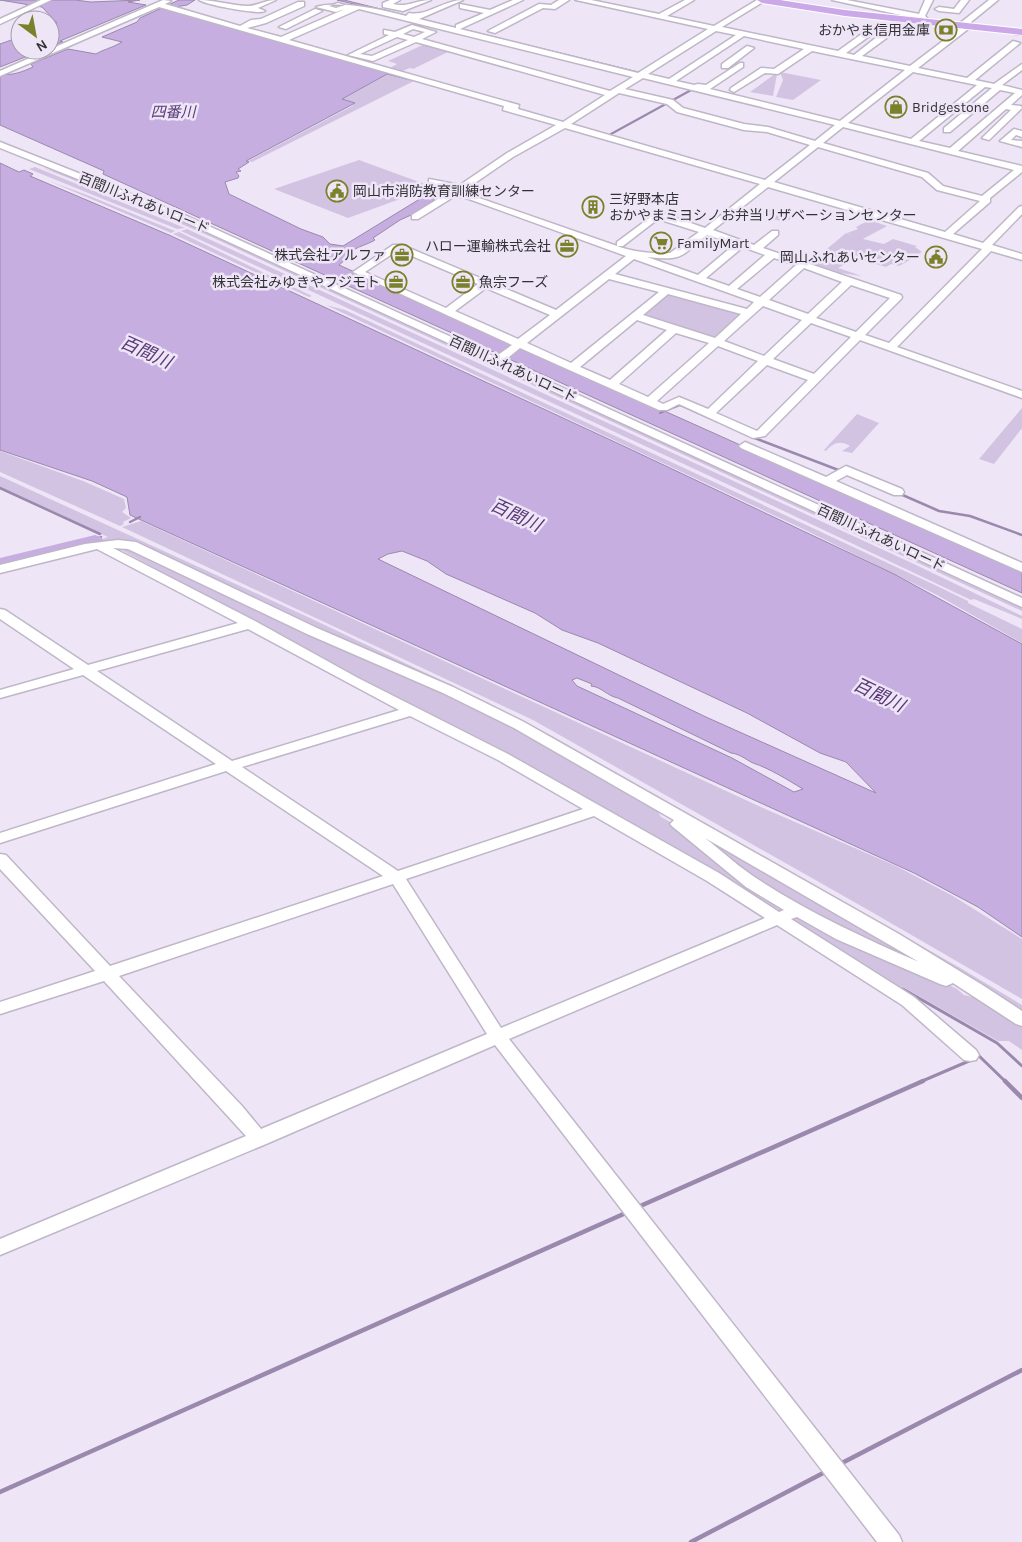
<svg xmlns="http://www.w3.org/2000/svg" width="1022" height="1542" font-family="Karla,'Noto Sans JP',sans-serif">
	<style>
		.green { fill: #d3c3e3 }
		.water { fill: #c7aee0; stroke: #9b88ad; fill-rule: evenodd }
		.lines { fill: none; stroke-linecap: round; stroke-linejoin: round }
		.stream-far3 { stroke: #9b88ad; stroke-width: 2 }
		.stream-far2 { stroke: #9b88ad; stroke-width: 2.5 }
		.stream-far1 { stroke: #9b88ad; stroke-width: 3 }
		.stream { stroke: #9b88ad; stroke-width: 4.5 }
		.river { fill: #c7aee0; fill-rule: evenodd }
		.minor-casing { stroke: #bfb7c7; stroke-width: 3 }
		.major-casing { stroke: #fff; stroke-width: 2 }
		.minor { fill: #fff; fill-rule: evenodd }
		.major { fill: #cba9e9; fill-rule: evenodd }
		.labels { text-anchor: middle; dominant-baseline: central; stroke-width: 5; stroke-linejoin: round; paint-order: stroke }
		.far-poi-label { font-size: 14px; fill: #333036; stroke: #eee6f7; text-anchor: end }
		.far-street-label { font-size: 14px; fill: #333036; stroke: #eee6f7 }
		.far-water-label { font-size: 15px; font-style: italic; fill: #5b3a78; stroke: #eee6f7 }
		.water-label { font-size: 18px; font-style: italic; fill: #5b3a78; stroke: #eee6f7 }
	</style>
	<rect width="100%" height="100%" fill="#eee6f7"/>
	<path class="green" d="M427,43L452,50L413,69L410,68L400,72L388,69L397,64L388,61Z
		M780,72L821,80L793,100L776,97L783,80Z
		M387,74L414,81L252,162L248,161L352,106L355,103L342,99Z
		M777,74L773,96L750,92L775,74Z
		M359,160L433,187L348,218L274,189Z
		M35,167L185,228L177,229L29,169Z
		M43,168L72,176L169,213L1022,606V611L207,235L142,207Z
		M49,181L87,195L175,231L171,233Z
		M767,208L796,214L786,222L758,216Z
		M869,220L887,226L863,239L884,244L893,239L917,246L915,247L922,252L919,253L921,254L899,266L891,264L886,267L856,258L838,268L862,276L840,273L810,263L846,233L854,236L847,233L858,229L856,227Z
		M187,229L914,564L1022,616V619L974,599L971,600L729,485L181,231Z
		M179,232L312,296L309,297L173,234Z
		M666,294H668L744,315L717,339L642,316Z
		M326,305L345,310L937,586L968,601V603L1022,629V643L937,595L799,527Z
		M1022,408V428L994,464L979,459Z
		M857,414L879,423L852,453L842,451L850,446C840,440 833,443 826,451L824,450Z
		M0,451L83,481L124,499L126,508L122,512L131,518L123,522L124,524L120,526L0,472Z
		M0,476L310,618L489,703L552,736L962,969L1022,1005V1014L619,777L303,622L140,545L126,540L102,542L99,540L108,537L0,487Z
		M141,521L763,808L896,866L953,896L1022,939V999L870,911L533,720L122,527Z
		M116,547L133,550L451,695L550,746L655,806L661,817L672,823L784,905V913L685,856Z
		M680,820L953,979L841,932L753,880Z
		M803,916L922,971L957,989L964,995L985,1000L1022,1025V1050L1009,1041H998L903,987L899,989L788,917Z"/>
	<path class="water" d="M0,0H75L91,2L140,0L128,2L146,5L60,41L63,42C58,44 55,43 50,45V26L57,23L42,7Z
		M179,0H195L187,5L175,7L411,78L406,79L387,74L342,99L355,103L246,161L249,162L238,169L241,171L236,172L239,176L238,178L225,182L229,194L301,229L323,237L330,244L343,246L441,186L453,190L448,194H441L420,211L400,220L373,238L375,240C367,245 357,246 350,253L352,254L339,265L1010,566L1022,569V593L103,174L104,171L0,125V74C12,76 22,72 33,67L31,64L68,49L96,54C102,50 112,48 122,42L102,37L137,22L140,18Z
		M337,0H344L814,115Z
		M20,37V50H43L0,67V44Z
		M0,163L19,172L24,170L33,174L30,176L169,235L632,450L894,574L1022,644V937L978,907L914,873L130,515L127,497L92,481L0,450ZM402,551L427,561L446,574L535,613L562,630L598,643L747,713L820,753L846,762L876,793L706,717L378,559L388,554ZM577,678L592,684L591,686C602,687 607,696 618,698L731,753C740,754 745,759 753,763C771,769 786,779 803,789L794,792L732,758L577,686L572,680Z"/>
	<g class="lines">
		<path class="stream-far3" d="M575,0L604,6
			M1013,34L1022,35
			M611,134L693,89
			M467,194L480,198
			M660,413L680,405L718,422"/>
		<path class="stream-far2" d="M715,420L730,427
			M752,437L841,471
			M0,488L100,534
			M898,493L939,511L970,516L1022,535
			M130,522L140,517
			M95,540L101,537"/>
		<path class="stream-far1" d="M899,990L903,989L997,1043L1022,1066
			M976,1053L1006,1082
			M920,1082L969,1061"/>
		<path class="stream" d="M1005,1081L1022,1098
			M638,1207L923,1081
			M840,1464L1022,1370
			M0,1492L628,1212
			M691,1542L827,1471"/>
		<path class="river" d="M95,535L101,537L103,540L101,543L0,568V558Z"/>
		<g class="minor-casing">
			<path id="minor" d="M41,0H51L0,24V19Z
				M163,0L171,1L165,4L240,26L251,20L261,19L298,2H304V6L266,23L247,28L281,37L345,9L336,12L316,7C337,0 380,9 406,16L409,13C426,17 444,0 463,0L419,19L456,28V25L484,13L460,8V4L490,10L513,0H523L460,29L638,73L708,29L576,0H591L659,14L685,0H694L667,16L714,26L757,0H766L722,27L838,51L870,28L889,30H892V34L862,56L910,66L960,28L959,24L989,0H998L971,22L972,26L918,68L967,78L1013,41L1020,43L975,80L994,84L1022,64V70L1002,85L1022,90V95L1011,105L1021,106L1022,108L989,140L982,138L1011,110L1006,109L958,151L1022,166V172L990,198V202L953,234L983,243L1019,207L1022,206V214L992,245L1022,254V260L991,251L897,347L1022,391V398L860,340L765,436L753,438L679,404L667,410H659L520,348L504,361L1022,598V607L183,221L0,148V142L189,217L495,357L512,345L353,272L393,245H402L556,310L626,256L466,198L455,196L418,219H412V215L454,189L429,183V179L460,185L507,153L556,125L503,110L504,106L159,7L0,76V71ZM338,3L345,5L336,8L329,6ZM359,9L633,77L610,91L422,39L436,32L412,25L395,32L384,30V34L389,35L348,55L373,61L416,42L605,95L563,122L518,109L519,105L289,40ZM413,29L425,32L414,37L403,34ZM716,31L736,35L669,79L648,74ZM875,32L882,33L854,55L846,53ZM744,36L804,49L774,69L761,68L731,88L730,90L734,92L765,73L778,74L812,51L905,70L840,121L710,89L743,67V63H740L706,85L698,84L694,85L676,81ZM397,37L408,40L372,56L360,54ZM913,72L977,85L911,139L848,123ZM643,78L835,125L815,141L768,127L744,124L683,108L673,100L625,89ZM985,87L992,88L944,128V132H950L1000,90L1015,93L950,148L919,141ZM619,93L667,104L677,112L744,130L767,132L810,145L765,180L571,124ZM843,127L1014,170L982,196L943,186L928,173L823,143ZM565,128L760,184L705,228L665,214L656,213L617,242V246L462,192L469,191V187L513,157ZM818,147L922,177L937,190L980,201L945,232L774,182ZM768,187L982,249L889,343L865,335L901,299L902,297L901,295L763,248L778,235V231H772L754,245L713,230ZM658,219L699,232L670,253C653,254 633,252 617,246H623ZM707,235L735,244L698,275L647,257C683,261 680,257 707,235ZM743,247L765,255L729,286L706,278ZM398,250L400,251L478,284L446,308L365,272ZM774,258L796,265L760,297L737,289ZM634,259L754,302L747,309L615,274ZM804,268L842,282L808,314L769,300ZM609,279L659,292L571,363L527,343ZM851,285L890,298L856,332L816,318ZM486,288L550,315L518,339L455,311ZM668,294L741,314L715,338L643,315ZM763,306L802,320L764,356L724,341ZM637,320L667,330L610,380L580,367ZM811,323L851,337L814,374L773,359ZM676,333L709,343L648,397L619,384ZM718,346L758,361L708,409L679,397L663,404L657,401ZM767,365L808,380L757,431L716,413Z
				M199,0C216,0 232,6 248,6C257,6 265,0 276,0L258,8L265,11C259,15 207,5 199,0Z
				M390,0H400L393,4C406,8 417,0 431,0L403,11L383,7V3Z
				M559,0H569L555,9L543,8L495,33L488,31L539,4L551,5Z
				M832,0H847L919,14L925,0H933L925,16L929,20L925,22L919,19Z
				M961,0H969L959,13L939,11L935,9L939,7L954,9Z
				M315,9L322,11L286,29L279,27Z
				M747,46L754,48L728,68H722V64Z
				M1014,129L1022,131V137L1016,135L1011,140L1022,141V147L1000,141Z
				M745,442L826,477L846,466L902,489L904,492L902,495H894L847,475L836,481L1022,563V572L741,448L739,446Z
				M118,540L136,542L317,628L453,687L524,722L899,934L984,986L1022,1011V1026L1016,1024L953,983L946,986L940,984L836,939L797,917L791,919L914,997L976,1050L979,1055L976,1060L970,1061L964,1060L902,1005L777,925L509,1039L899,1535L902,1542H877L495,1045L266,1144L0,1255V1239L246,1136L104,981L0,1014V1002L95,971L0,869V854L6,855L110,966L383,876L226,771L0,843V833L216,764L83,675L0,698V690L74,669L0,619V609L5,610L88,665L238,623L97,549L0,573V565L85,544ZM113,548L128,549L307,634L443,693L514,728L674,820L670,824L673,827L746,887L784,910L779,912L719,873L508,754L358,678L255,621ZM248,629L399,710L232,761L97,671ZM410,716L498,760L583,809L398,871L242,767ZM594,816L707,881L765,918L501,1028L406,879ZM705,838L919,962C864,938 810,913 759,880C740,868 723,852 705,838ZM393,884L487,1034L261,1129L242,1106L119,976Z"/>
		</g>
		<g class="major-casing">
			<path id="major" d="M757,0H780L845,10L1022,29V35L845,16L762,3Z"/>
		</g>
		<use href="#minor" class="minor"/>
		<use href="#major" class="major"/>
	</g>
	<defs>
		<g id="bank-ring" transform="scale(1.125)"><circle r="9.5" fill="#eee6f7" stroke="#7b812b" stroke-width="1.5"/><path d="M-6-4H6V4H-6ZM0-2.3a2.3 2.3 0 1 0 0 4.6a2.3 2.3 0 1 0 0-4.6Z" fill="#7b812b"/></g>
		<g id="shop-ring" transform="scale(1.125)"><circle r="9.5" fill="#eee6f7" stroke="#7b812b" stroke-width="1.5"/><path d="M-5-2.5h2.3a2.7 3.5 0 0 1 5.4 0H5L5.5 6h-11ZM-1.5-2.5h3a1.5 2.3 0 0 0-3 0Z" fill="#7b812b"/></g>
		<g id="civic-ring" transform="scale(1.125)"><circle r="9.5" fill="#eee6f7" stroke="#7b812b" stroke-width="1.5"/><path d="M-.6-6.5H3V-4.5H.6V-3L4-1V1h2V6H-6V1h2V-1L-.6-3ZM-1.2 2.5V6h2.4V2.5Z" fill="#7b812b"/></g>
		<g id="building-ring" transform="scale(1.125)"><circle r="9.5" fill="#eee6f7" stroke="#7b812b" stroke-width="1.5"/><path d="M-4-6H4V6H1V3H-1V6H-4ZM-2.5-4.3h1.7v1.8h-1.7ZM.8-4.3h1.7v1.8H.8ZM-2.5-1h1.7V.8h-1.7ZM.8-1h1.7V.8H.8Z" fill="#7b812b"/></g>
		<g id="supermarket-ring" transform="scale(1.125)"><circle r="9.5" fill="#eee6f7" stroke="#7b812b" stroke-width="1.5"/><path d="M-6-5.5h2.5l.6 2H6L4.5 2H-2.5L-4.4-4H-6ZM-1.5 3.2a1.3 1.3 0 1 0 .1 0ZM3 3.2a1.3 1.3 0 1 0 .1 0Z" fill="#7b812b"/></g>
		<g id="office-ring" transform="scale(1.125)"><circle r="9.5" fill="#eee6f7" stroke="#7b812b" stroke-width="1.5"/><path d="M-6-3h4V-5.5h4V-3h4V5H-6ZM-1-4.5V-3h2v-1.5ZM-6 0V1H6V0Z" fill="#7b812b"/></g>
	</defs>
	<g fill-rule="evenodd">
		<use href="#bank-ring" x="946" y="30"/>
		<use href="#shop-ring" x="896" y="107"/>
		<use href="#civic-ring" x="337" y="191"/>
		<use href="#building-ring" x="593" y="207"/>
		<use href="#supermarket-ring" x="661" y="243"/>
		<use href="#office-ring" x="567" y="246"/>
		<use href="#office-ring" x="402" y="255"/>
		<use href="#civic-ring" x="936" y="257"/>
		<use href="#office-ring" x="396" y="282"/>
		<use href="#office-ring" x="463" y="282"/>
	</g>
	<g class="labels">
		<g class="far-poi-label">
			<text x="930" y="30">おかやま信用金庫</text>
			<text x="912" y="107" text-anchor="start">Bridgestone</text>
			<text x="353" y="191" text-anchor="start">岡山市消防教育訓練センター</text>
			<text x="609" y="199" text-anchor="start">三好野本店<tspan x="609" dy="16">おかやまミヨシノお弁当リザベーションセンター</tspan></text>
			<text x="677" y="243" text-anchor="start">FamilyMart</text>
			<text x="551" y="246">ハロー運輸株式会社</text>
			<text x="386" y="255">株式会社アルファ</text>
			<text x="920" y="257">岡山ふれあいセンター</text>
			<text x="380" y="282">株式会社みゆきやフジモト</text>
			<text x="479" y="282" text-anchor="start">魚宗フーズ</text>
		</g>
		<g class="far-street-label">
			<text transform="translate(144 203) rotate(22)">百間川ふれあいロード</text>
			<text transform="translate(513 369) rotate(25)">百間川ふれあいロード</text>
			<text transform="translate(881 538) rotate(25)">百間川ふれあいロード</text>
		</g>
		<g class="far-water-label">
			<text x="173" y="112">四番川</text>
		</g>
		<g class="water-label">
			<text transform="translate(146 352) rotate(24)">百間川</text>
			<text transform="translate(516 515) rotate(25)">百間川</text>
			<text transform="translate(879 695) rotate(26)">百間川</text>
		</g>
	</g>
	<g transform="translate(35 35) rotate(148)"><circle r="24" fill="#eee6f7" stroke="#a39daa"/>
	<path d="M0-4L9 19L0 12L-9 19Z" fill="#7b812b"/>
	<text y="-8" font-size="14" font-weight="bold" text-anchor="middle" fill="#333036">N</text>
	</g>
</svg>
